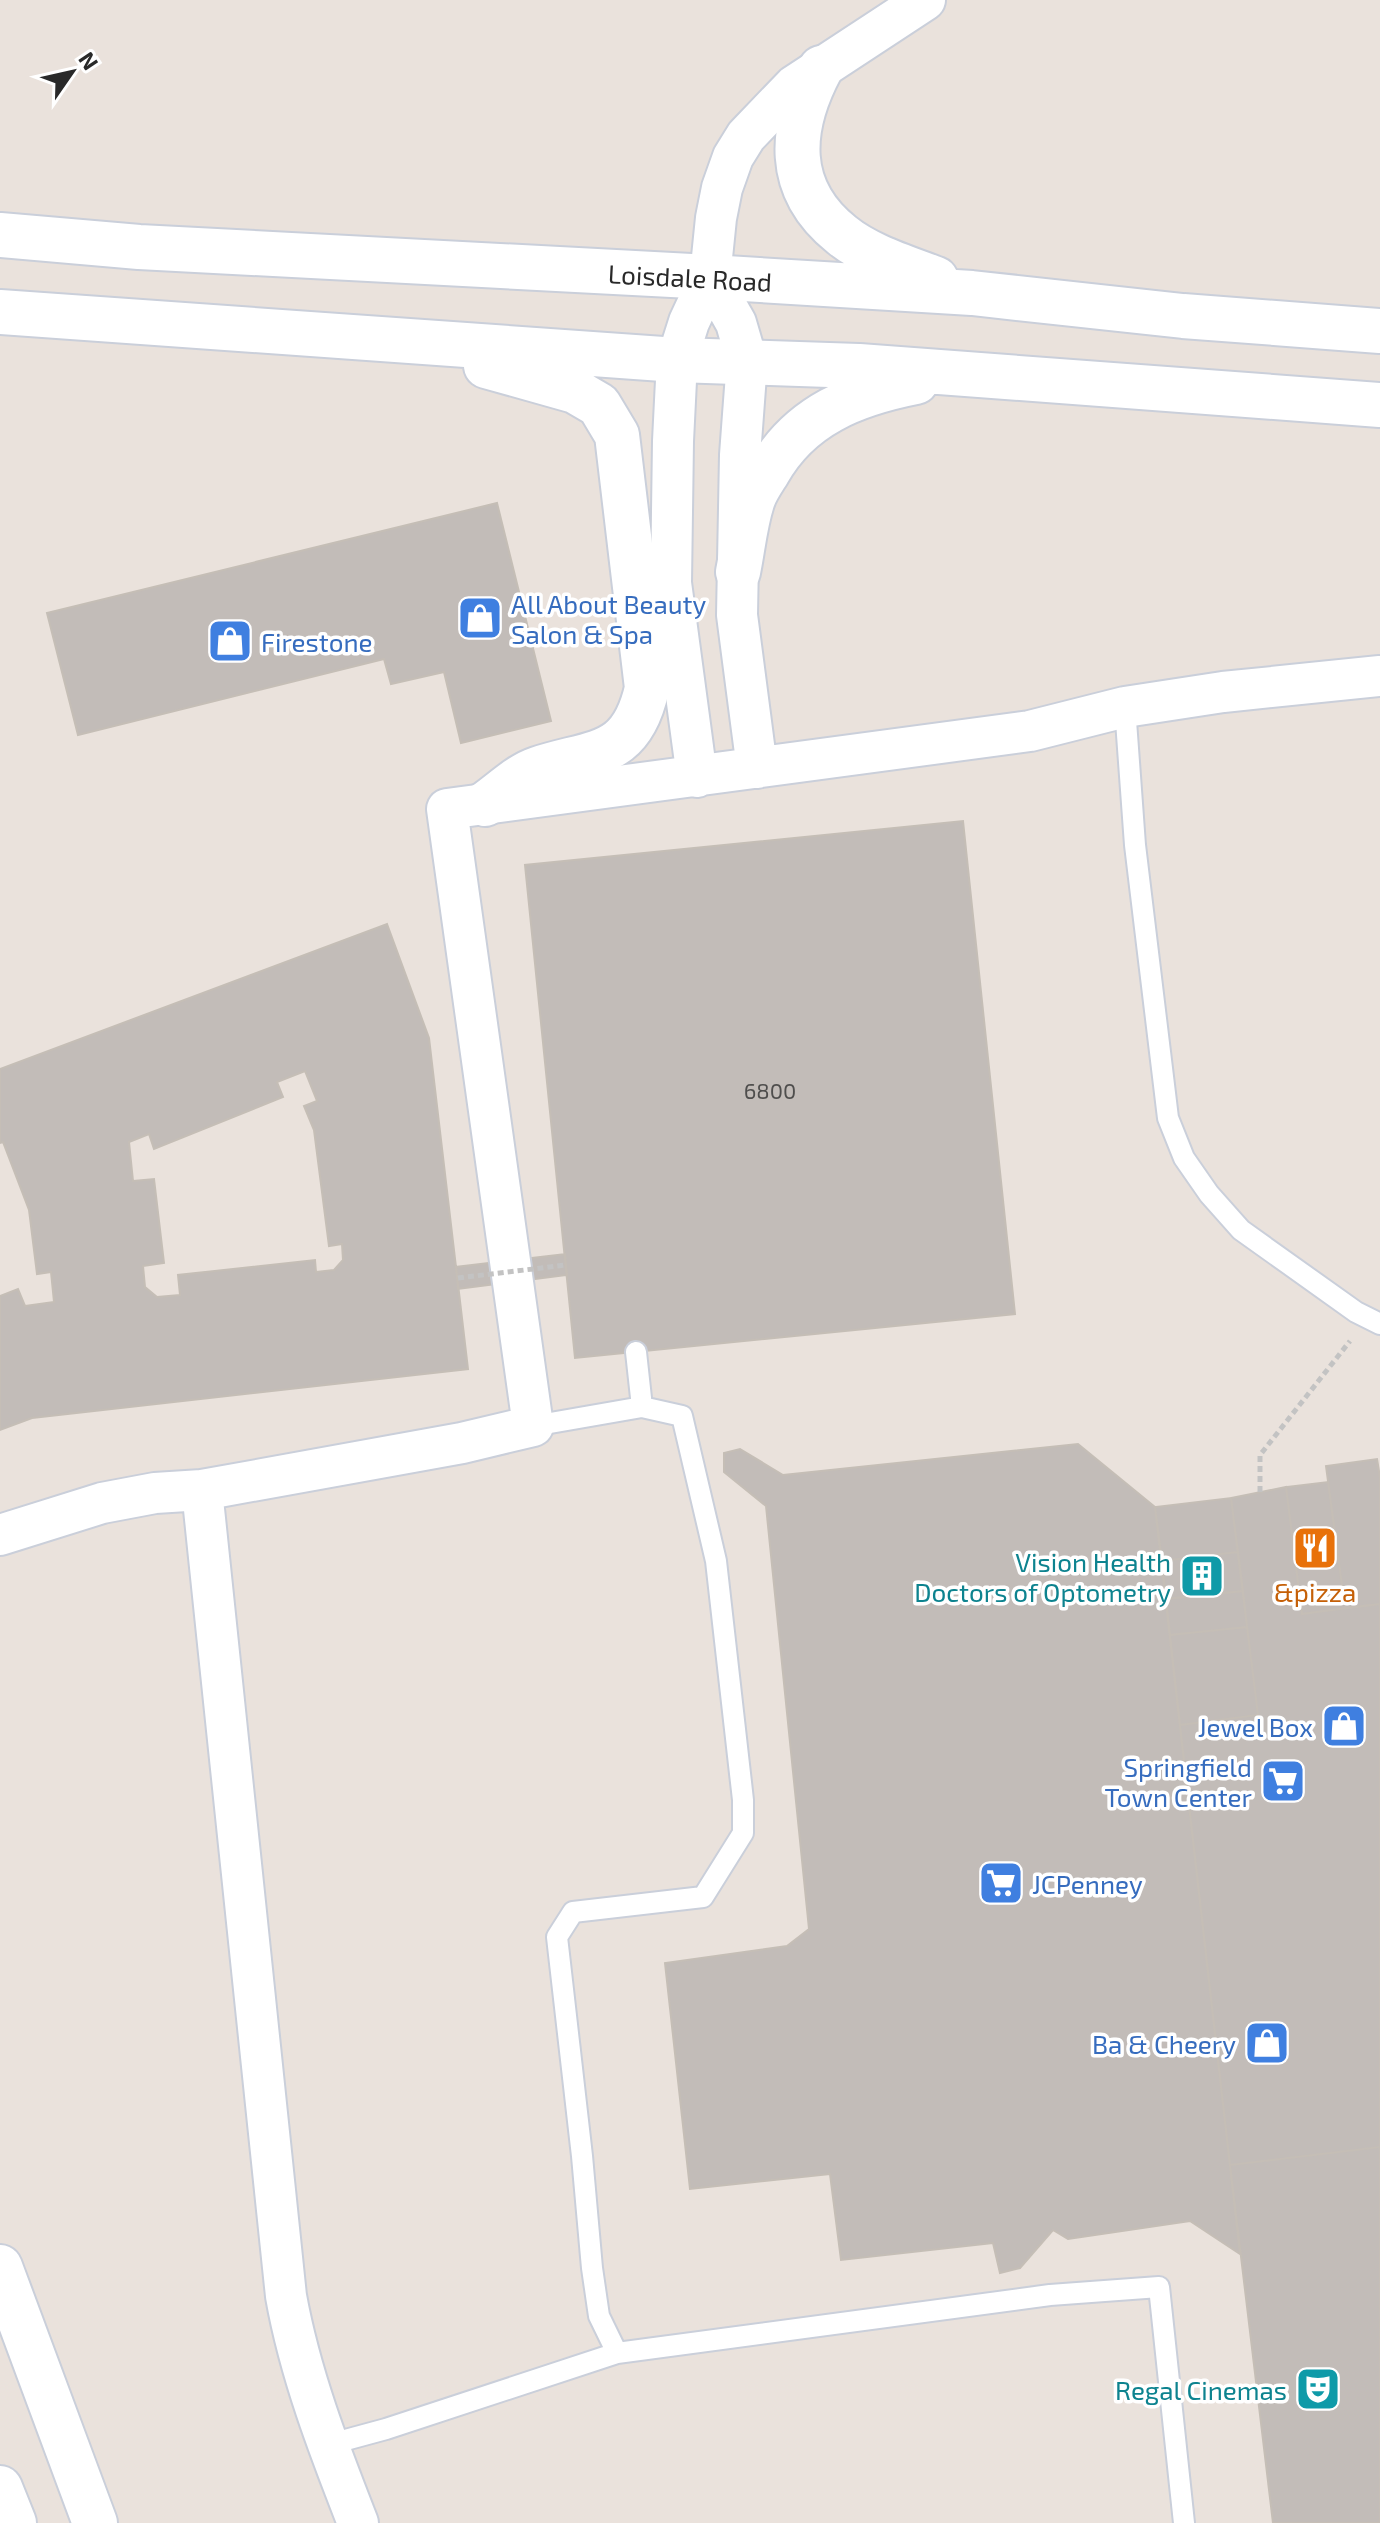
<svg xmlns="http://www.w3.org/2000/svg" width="1380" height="2523" font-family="'Exo 2',sans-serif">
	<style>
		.building { fill: #c2bcb8; stroke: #c5beb6; stroke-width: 2; fill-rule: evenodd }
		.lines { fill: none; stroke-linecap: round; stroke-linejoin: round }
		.lane-casing { stroke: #cacfda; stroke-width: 24 }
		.street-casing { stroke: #cacfda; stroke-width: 44 }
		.secondary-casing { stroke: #cacfda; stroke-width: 48 }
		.path { stroke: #c3c3c3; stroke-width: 5; stroke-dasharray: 6 4; stroke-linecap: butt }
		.lane { stroke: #fff; stroke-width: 20 }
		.street { stroke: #fff; stroke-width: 40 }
		.secondary { stroke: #fff; stroke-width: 44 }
		.path-bridge { stroke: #c3c3c3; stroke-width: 5; stroke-dasharray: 6 4; stroke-linecap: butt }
		.labels { text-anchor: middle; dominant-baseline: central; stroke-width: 7; stroke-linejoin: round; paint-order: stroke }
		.number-label { font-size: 22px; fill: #4f4e4d }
		.street-label { font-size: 26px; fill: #292929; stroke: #fff }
		.shop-label { font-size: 26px; fill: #366cbe; stroke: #fff; text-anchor: start }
		.culture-label { font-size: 26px; fill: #0d838f; stroke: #fff; text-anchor: end }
		.food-label { font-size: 26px; fill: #c56008; stroke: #fff }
	</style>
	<rect width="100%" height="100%" fill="#eae2dc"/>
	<path class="building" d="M497,503L551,721L461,743L444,672L391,684L384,659L78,735L47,613Z
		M963,821L1015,1314L575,1358L525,865Z
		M387,924L429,1038L468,1369L32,1418L0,1430V1296L18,1289L25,1306L54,1302L51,1272L37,1274L29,1210L3,1142L0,1143V1069ZM305,1071L317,1101L304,1106L314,1130L329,1246L342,1244L343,1260L334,1270L316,1272L315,1260L178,1275L180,1295L157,1297L145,1287L143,1266L164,1263L154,1179L133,1181L129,1142L149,1134L154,1149L283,1097L277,1082Z
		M565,1254L567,1275L458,1289L456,1267Z
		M1078,1444L1155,1507L1240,2254L1190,2221L1068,2239L1053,2230L1020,2268L1000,2273L993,2243L841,2260L830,2174L690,2189L665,1963L787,1946L809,1929L766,1506L724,1472V1453L740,1449L783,1475Z
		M1377,1459L1380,1477V1604L1345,1608L1326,1466Z
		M1328,1482L1345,1608L1302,1614L1286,1487Z
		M1286,1487L1302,1614L1380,1604V2147L1230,2165L1180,1725L1258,1715L1231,1498Z
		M1231,1498L1238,1552L1162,1561L1155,1507Z
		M1238,1552L1243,1591L1166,1599L1162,1561Z
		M1243,1591L1247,1627L1170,1635L1166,1599Z
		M1247,1627L1258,1715L1180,1725L1170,1635Z
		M1380,2147V2523H1273L1230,2165Z"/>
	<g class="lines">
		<g class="lane-casing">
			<path id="lane" d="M1125,707L1135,845L1168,1118L1184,1158L1209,1194L1241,1230L1356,1312L1380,1324
				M636,1352L642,1407
				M533,1426L642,1407L682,1416L716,1561L743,1800V1833L703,1897L573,1912L557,1937L582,2156L592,2268L599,2316L617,2353L1050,2295L1159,2287L1184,2523
				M327,2445L386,2429L617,2353"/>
		</g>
		<g class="street-casing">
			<path id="street" d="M710,277L736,323L747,361L740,455L737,615L757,768
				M697,777L671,583L673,441L677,360L689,322L710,277L716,218L722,188L733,157L746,136L794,86L925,0
				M202,1490L286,2296C300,2374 329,2449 358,2523
				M0,1535L102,1503L155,1493L202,1490L462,1443L533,1426L447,809L1030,731L1125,707L1223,692L1380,676"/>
		</g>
		<g class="secondary-casing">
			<path id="secondary" d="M821,68C789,128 784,189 842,235C868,256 905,267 936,279
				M0,235L139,247L710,277L972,293L1183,316L1380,331
				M0,312L677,360L859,366L1380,405
				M738,572C743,548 745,522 753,499C756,490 763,480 768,472C800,415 855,394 916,382
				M485,804C501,793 519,775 537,769C595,750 631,759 647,688L617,435L599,405L575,391L486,366
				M0,2267L95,2523
				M0,2488L14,2523"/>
		</g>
		<path class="path" d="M1260,1492V1455L1350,1341"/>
		<use href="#lane" class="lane"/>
		<use href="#street" class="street"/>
		<use href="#secondary" class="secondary"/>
		<path class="path-bridge" d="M458,1278L566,1265"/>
	</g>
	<defs>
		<g id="shop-square" transform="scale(2.3)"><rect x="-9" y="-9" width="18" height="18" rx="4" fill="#3f7fe0" stroke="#fff"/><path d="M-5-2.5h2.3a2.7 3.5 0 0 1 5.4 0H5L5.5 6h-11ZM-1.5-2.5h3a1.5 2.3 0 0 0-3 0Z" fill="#fff"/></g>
		<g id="restaurant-square" transform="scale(2.3)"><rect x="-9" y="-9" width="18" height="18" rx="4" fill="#e8710a" stroke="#fff"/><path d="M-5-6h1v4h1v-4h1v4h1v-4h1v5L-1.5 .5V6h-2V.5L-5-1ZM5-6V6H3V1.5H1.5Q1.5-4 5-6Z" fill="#fff"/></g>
		<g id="building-square" transform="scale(2.3)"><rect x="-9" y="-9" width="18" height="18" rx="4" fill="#0f9aa8" stroke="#fff"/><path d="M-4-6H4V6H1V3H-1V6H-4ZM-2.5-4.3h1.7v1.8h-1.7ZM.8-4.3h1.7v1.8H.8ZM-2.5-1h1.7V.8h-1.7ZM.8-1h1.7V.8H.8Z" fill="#fff"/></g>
		<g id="supermarket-square" transform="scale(2.3)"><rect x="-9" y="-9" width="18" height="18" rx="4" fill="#3f7fe0" stroke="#fff"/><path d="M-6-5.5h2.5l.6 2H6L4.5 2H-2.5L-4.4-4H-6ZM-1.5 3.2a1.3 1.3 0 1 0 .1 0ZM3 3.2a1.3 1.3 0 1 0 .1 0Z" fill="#fff"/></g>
		<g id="theatre-square" transform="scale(2.3)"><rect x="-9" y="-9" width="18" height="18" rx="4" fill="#0f9aa8" stroke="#fff"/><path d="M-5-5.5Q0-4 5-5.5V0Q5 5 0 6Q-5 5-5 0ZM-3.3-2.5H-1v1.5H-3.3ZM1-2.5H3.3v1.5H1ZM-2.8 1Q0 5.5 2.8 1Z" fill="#fff"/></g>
	</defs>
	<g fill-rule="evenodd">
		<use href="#shop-square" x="480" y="618"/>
		<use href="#shop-square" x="230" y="641"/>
		<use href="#restaurant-square" x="1315" y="1548"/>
		<use href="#building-square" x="1202" y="1576"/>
		<use href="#shop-square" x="1344" y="1726"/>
		<use href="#supermarket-square" x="1283" y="1781"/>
		<use href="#supermarket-square" x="1001" y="1883"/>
		<use href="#shop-square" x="1267" y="2043"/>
		<use href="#theatre-square" x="1318" y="2389"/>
	</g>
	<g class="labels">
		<g class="number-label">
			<text x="770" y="1090">6800</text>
		</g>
		<g class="street-label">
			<text transform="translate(690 277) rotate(3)">Loisdale Road</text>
		</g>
		<g class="shop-label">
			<text x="511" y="603">All About Beauty<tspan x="511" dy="30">Salon &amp; Spa</tspan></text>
			<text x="261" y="641">Firestone</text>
			<text x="1313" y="1726" text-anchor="end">Jewel Box</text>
			<text x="1252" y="1766" text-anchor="end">Springfield<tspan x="1252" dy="30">Town Center</tspan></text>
			<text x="1032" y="1883">JCPenney</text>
			<text x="1236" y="2043" text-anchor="end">Ba &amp; Cheery</text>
		</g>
		<g class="culture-label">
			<text x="1171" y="1561">Vision Health<tspan x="1171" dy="30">Doctors of Optometry</tspan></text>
			<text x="1287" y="2389">Regal Cinemas</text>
		</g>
		<g class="food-label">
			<text x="1315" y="1591">&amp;pizza</text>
		</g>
	</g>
	<g transform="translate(72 72) rotate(56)" stroke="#ffffff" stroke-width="6" paint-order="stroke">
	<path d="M0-6L14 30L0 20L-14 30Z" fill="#292929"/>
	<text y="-12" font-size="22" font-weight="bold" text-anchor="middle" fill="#292929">N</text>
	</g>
</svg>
